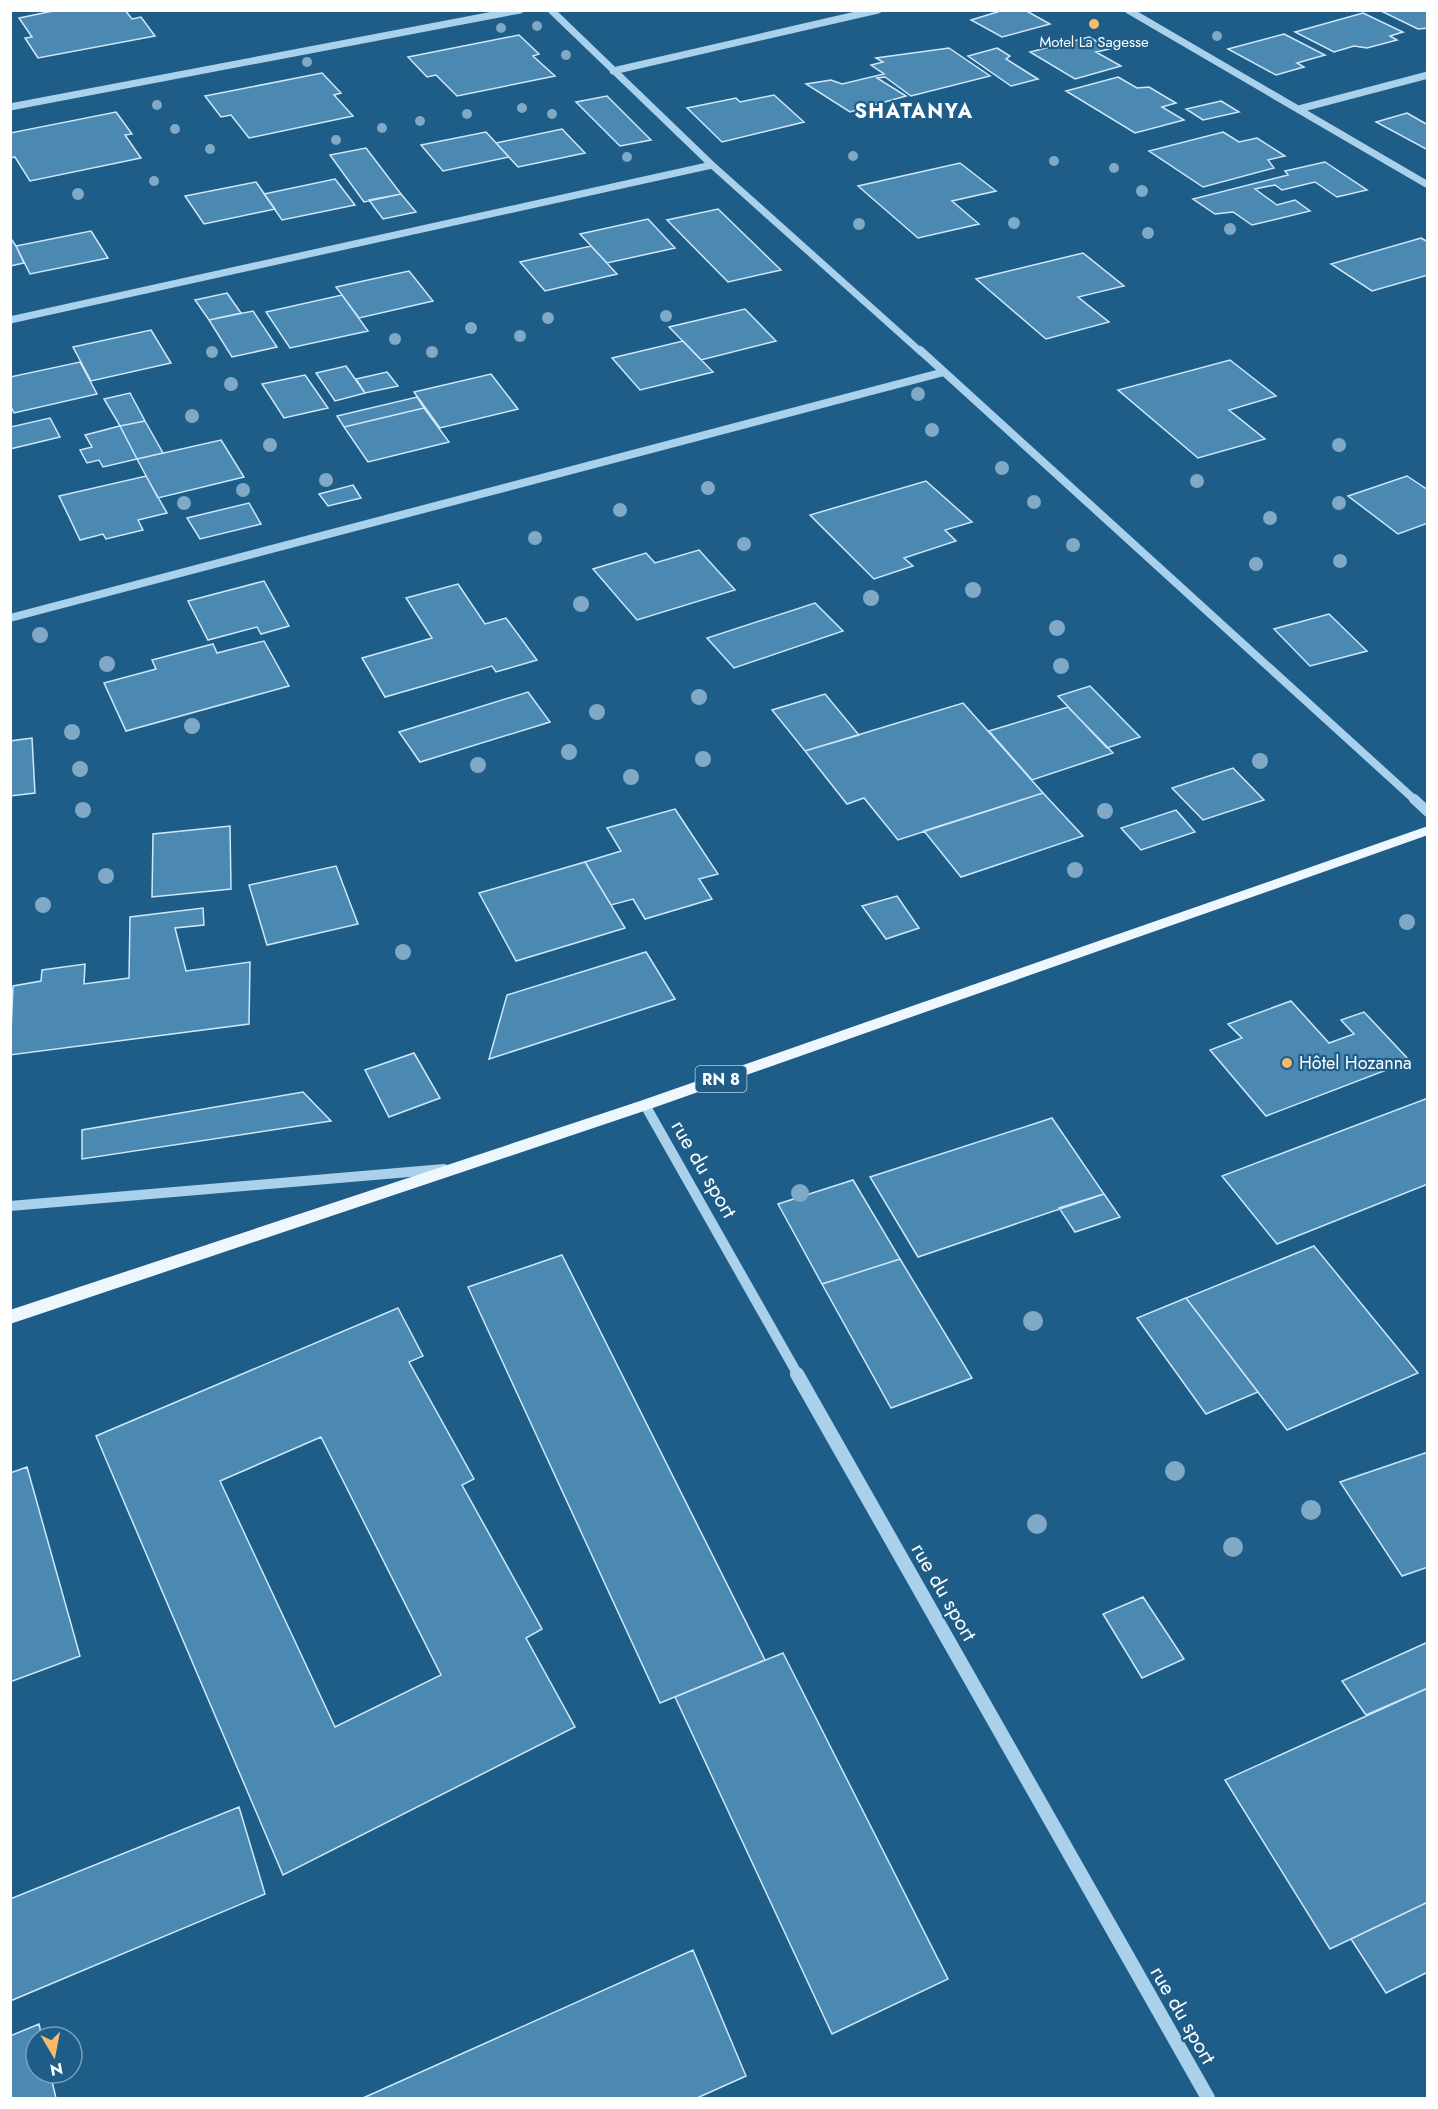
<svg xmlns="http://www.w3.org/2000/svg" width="1438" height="2109" font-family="Jost,sans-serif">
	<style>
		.building { fill: #4c89b2; stroke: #cfe8f8; stroke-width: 1.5; fill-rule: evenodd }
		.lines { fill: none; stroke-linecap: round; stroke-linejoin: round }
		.minor-far3 { stroke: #aad1eb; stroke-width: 7 }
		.minor-far2 { stroke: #aad1eb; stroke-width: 8 }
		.minor-far1 { stroke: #aad1eb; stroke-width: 10 }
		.minor { stroke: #aad1eb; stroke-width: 14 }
		.major { fill: #eff7fe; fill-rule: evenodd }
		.tree { fill: #80a9c6 }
		.poi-dot { fill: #f9ba6a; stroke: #1f5d89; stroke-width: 2 }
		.labels { text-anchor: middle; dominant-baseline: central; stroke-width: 4.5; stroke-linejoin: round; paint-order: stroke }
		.far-poi-label { font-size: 15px; fill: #fff; stroke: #1f5d89 }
		.shield { fill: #1f5d89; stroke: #bccedc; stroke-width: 1.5 }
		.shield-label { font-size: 16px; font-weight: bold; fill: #fff }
		.poi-label { font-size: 18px; fill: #fff; stroke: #1f5d89; text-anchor: start }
		.far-district-label { font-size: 20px; font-weight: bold; letter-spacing: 1.5px; fill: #fff; stroke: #1f5d89 }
		.near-street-label { font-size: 21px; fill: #fff; stroke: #1f5d89 }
	</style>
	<rect width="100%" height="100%" fill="#1f5d89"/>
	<path class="building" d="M58,10H125L132,19L141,17L155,36L38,58L25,38L32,37L19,18Z
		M1004,10H1025L1050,24L1002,37L971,20Z
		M1390,10H1428V28L1418,29L1383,12Z
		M1363,13L1403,32L1390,36L1397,40L1367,48L1354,46L1334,52L1295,32Z
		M1284,34L1325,55L1297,63L1304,67L1276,75L1228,49Z
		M519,35L539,54L533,56L555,76L457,96L436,75L427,77L408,57Z
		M1089,37L1110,49L1096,52L1121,66L1075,79L1030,52Z
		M949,48L990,76L911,96L885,77L877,78L906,96L850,112L806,84L831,80L842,84L884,74L871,65L883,62L876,58Z
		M997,48L1010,56L1006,59L1038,79L1011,86L968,56Z
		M322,73L341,93L334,95L353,116L249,138L231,115L221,117L205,96Z
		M1118,77L1137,88L1149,87L1176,103L1162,107L1184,120L1135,133L1066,91Z
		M774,95L804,122L722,142L687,108L736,98L740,102Z
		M607,96L651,140L620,146L576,102Z
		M1221,101L1239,112L1203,120L1186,109Z
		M116,112L132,134L125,135L141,158L30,181L15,157L10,158V133Z
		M1407,113L1428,125V150L1376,122Z
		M562,129L585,153L518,167L496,143Z
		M486,132L509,157L443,171L421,145Z
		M1223,132L1239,142L1257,138L1285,156L1268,160L1274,168L1203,187L1149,151Z
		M366,148L401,194L364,202L330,155Z
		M1325,162L1367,190L1337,197L1315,182L1282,190L1275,185L1255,189L1277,205L1295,200L1310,211L1252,225L1233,212L1215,214L1193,199L1288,175L1285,171Z
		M960,163L996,191L952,201L979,224L918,238L858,186Z
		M335,179L355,205L282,220L264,194Z
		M256,182L275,209L204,224L185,196Z
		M401,194L416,212L383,219L369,200Z
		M718,209L781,270L728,282L667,220Z
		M648,219L675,248L607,263L580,234Z
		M91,231L108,258L30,274L16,246Z
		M10,237L16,246L24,263L10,266Z
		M1421,238L1428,242V275L1372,291L1331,264Z
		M591,246L617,274L545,291L520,262Z
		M1083,253L1124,286L1078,297L1109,322L1046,339L976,279Z
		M409,271L433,301L359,318L336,287Z
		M227,293L241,313L209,320L195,300Z
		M342,295L368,331L290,348L266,312Z
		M745,309L776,341L701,360L669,327Z
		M253,311L277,347L232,357L209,320Z
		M151,330L171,363L91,381L73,347Z
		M683,341L713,372L640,390L612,358Z
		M1230,360L1276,396L1229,410L1265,439L1198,458L1118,390Z
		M80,362L97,394L14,413L10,405V377Z
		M346,366L365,393L335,401L316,373Z
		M387,372L398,386L365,393L356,379Z
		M491,374L518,409L440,428L414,392Z
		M305,375L328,408L284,418L262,384Z
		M130,393L145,421L120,426L104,399Z
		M417,397L424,408L344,427L337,416Z
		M424,408L449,442L368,462L344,427Z
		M50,418L60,437L10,449V425L11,427Z
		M145,421L163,453L137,459L120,426Z
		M120,426L137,459L103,467L99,460L87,463L80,450L92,447L85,435Z
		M221,440L244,477L158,498L137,459Z
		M146,476L167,513L138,520L143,530L106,539L103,534L80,540L59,496Z
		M1407,476L1428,490V523L1398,534L1348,496Z
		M926,481L972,522L945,530L956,541L904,558L913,566L874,579L810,515Z
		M353,485L361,498L328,506L319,494Z
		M249,503L261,524L200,539L187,518Z
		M699,550L735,590L637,620L593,569L646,553L655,563Z
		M264,581L289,626L261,634L257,627L208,640L188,601Z
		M458,584L485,624L506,618L537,660L496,672L492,666L385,697L362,658L432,638L406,598Z
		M815,603L843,631L734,668L707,638Z
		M1329,614L1367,651L1310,666L1274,629Z
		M264,641L289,686L126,731L104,683L156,669L152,660L213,644L217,653Z
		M1090,686L1140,737L1107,748L1058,696Z
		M528,692L550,722L420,762L399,732Z
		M825,694L859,735L805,751L772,710Z
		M963,703L1043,793L898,840L864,798L847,804L805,751Z
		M1068,707L1113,753L1032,780L989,731Z
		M32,738L35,793L10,796V741Z
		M1233,768L1264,800L1203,820L1172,788Z
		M1043,793L1083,836L961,877L924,831Z
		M675,809L718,874L699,879L712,899L645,919L633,899L611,905L585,862L621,851L607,828Z
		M1176,810L1195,832L1141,850L1121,828Z
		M230,826L231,889L152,897L153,834Z
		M585,862L625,928L516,961L479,893Z
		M336,866L358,924L267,945L249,885Z
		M897,896L919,928L886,939L862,906Z
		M203,908L204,925L175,928L186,971L250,962L249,1024L10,1055L13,986L41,981L42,970L85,964L84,984L129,978L130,917Z
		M646,952L675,999L489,1059L507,995Z
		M1291,1001L1329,1043L1354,1034L1341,1020L1364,1012L1410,1061L1266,1116L1210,1050L1242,1038L1228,1024Z
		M414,1053L440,1098L389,1117L365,1070Z
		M303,1092L331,1121L82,1159V1130Z
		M1428,1098V1184L1277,1244L1222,1176Z
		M1052,1118L1104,1194L918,1257L870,1177Z
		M853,1180L900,1259L822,1284L778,1204Z
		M1104,1194L1120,1217L1075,1232L1059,1208Z
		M1314,1246L1418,1373L1287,1430L1186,1298Z
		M562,1255L765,1660L660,1703L468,1287Z
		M900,1259L972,1378L891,1408L822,1284Z
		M1186,1298L1258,1392L1206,1414L1137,1318Z
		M398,1308L423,1356L409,1362L474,1479L462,1485L542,1629L526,1638L575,1727L283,1875L96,1436ZM321,1437L441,1675L335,1727L220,1481Z
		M1428,1452V1567L1402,1576L1340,1482Z
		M27,1467L80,1656L10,1682V1473Z
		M1143,1597L1184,1659L1142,1678L1103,1614Z
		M1428,1642V1688L1366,1715L1342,1681Z
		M783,1653L948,1979L832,2034L675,1697Z
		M1428,1688V1902L1330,1949L1225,1780Z
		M239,1807L265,1894L10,2001V1899Z
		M1428,1902V1972L1386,1993L1351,1939Z
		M693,1950L746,2076L697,2098H363Z
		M39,2024L42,2037H36V2073H50L56,2098H10V2036Z"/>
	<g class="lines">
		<path class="minor-far3" d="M551,10L712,165L921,352
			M1128,10L1428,185
			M613,71L878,10
			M10,107L520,10
			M1299,109L1428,75
			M10,320L712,165"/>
		<path class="minor-far2" d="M920,350L1416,801
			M10,618L944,372"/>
		<path class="minor-far1" d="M1414,799L1428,812
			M645,1105L798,1375
			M10,1206L444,1169"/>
		<path class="minor" d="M797,1374L1208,2098"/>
		<path class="major" d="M1428,826V835L650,1109L10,1324V1310L640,1101Z"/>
	</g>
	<g class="tree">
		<circle cx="537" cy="26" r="5"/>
		<circle cx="501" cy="28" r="5"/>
		<circle cx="1217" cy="36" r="5"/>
		<circle cx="566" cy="55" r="5"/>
		<circle cx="307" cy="62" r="5"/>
		<circle cx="157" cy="105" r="5"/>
		<circle cx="522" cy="108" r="5"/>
		<circle cx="467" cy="114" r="5"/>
		<circle cx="552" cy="114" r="5"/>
		<circle cx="420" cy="121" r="5"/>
		<circle cx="382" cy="128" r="5"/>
		<circle cx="175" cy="129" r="5"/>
		<circle cx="336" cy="140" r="5"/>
		<circle cx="210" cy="149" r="5"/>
		<circle cx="853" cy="156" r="5"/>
		<circle cx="627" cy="157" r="5"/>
		<circle cx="1054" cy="161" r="5"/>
		<circle cx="1114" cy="168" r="5"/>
		<circle cx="154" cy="181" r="5"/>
		<circle cx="1142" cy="191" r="6"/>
		<circle cx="78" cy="194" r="6"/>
		<circle cx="1014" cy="223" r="6"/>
		<circle cx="859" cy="224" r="6"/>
		<circle cx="1230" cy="229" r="6"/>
		<circle cx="1148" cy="233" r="6"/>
		<circle cx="666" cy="316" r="6"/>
		<circle cx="548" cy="318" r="6"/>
		<circle cx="471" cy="328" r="6"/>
		<circle cx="520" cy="336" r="6"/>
		<circle cx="395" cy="339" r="6"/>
		<circle cx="212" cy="352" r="6"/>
		<circle cx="432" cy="352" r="6"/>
		<circle cx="231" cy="384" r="7"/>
		<circle cx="918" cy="394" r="7"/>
		<circle cx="192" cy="416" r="7"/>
		<circle cx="932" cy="430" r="7"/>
		<circle cx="270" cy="445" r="7"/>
		<circle cx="1339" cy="445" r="7"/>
		<circle cx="1002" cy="468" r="7"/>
		<circle cx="326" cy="480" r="7"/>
		<circle cx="1197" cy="481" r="7"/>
		<circle cx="708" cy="488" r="7"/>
		<circle cx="243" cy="490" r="7"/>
		<circle cx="1034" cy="502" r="7"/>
		<circle cx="184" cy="503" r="7"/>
		<circle cx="1339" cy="503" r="7"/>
		<circle cx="620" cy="510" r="7"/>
		<circle cx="1270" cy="518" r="7"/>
		<circle cx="535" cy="538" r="7"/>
		<circle cx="744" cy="544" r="7"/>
		<circle cx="1073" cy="545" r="7"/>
		<circle cx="1340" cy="561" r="7"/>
		<circle cx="1256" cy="564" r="7"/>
		<circle cx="973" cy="590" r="8"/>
		<circle cx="871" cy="598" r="8"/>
		<circle cx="581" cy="604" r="8"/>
		<circle cx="1057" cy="628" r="8"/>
		<circle cx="40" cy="635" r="8"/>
		<circle cx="107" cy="664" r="8"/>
		<circle cx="1061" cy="666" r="8"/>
		<circle cx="699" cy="697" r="8"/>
		<circle cx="597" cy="712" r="8"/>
		<circle cx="192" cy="726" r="8"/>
		<circle cx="72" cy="732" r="8"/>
		<circle cx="569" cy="752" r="8"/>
		<circle cx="703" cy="759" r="8"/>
		<circle cx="1260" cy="761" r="8"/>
		<circle cx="478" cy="765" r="8"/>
		<circle cx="80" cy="769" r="8"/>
		<circle cx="631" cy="777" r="8"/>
		<circle cx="83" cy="810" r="8"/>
		<circle cx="1105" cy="811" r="8"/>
		<circle cx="1075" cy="870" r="8"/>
		<circle cx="106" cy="876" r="8"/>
		<circle cx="43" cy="905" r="8"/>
		<circle cx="1407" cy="922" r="8"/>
		<circle cx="403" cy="952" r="8"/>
		<circle cx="800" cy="1193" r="9"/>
		<circle cx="1033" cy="1321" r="10"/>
		<circle cx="1175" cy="1471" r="10"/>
		<circle cx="1311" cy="1510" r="10"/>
		<circle cx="1037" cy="1524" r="10"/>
		<circle cx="1233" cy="1547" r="10"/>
	</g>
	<g class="poi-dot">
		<circle cx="1094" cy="24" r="6"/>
		<circle cx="1287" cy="1063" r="6"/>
	</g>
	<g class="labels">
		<g class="far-poi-label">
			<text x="1094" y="42">Motel La Sagesse</text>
		</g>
		<rect class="shield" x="695.5" y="1066" width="51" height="26" rx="4.5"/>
		<g class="shield-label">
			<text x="721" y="1079">RN 8</text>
		</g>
		<g class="poi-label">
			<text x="1299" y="1063">Hôtel Hozanna</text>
		</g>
		<g class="far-district-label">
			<text x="914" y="111">SHATANYA</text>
		</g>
		<g class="near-street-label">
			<text transform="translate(704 1169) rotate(60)">rue du sport</text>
			<text transform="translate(944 1592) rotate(60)">rue du sport</text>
			<text transform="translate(1183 2015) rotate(60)">rue du sport</text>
		</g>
	</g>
	<rect width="1438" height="2109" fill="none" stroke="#ffffff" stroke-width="24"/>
	<g transform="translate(54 2055) rotate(170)"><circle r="28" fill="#1f5d89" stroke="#799eb8" stroke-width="1.5"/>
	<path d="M0-4.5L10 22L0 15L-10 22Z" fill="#f9ba6a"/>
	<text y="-9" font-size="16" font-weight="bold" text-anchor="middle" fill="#ffffff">N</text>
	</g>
</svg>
